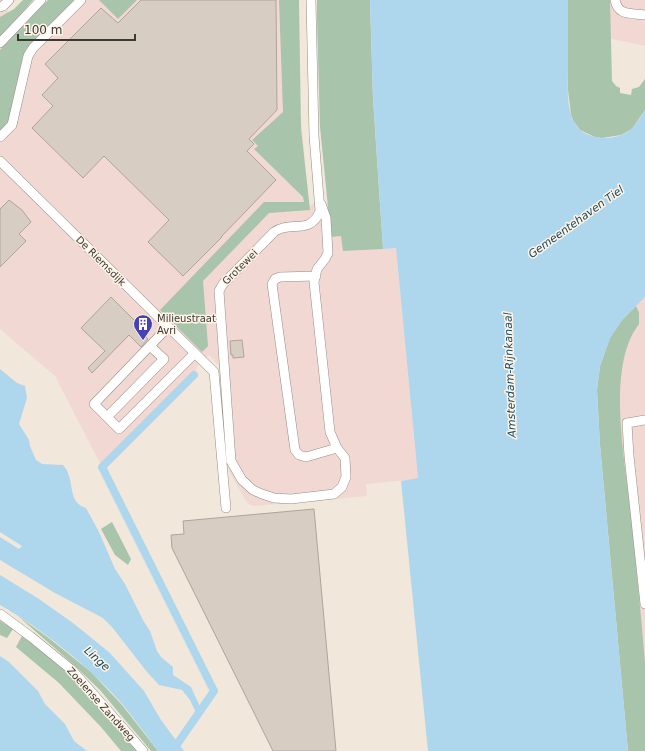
<svg xmlns="http://www.w3.org/2000/svg" width="645" height="751" font-family="'DejaVu Sans',sans-serif">
	<style>
		.industrial { fill: #f2d8d3 }
		.green { fill: #a8c4aa }
		.water { fill: #aed7ed }
		.lines { fill: none; stroke-linecap: round; stroke-linejoin: round }
		.canal { stroke: #aed7ed; stroke-width: 8 }
		.building { fill: #d8cdc2; stroke: #aea499 }
		.minor-casing { stroke: #978d83; stroke-width: 10 }
		.minor { stroke: #fff; stroke-width: 9 }
		.labels { text-anchor: middle; dominant-baseline: central; stroke-width: 3; stroke-linejoin: round; paint-order: stroke }
		.street-label { font-size: 10px; fill: #3c3833; stroke: #fff4e8 }
		.poi-label { font-size: 10px; fill: #3c3833; stroke: #fff4e8; text-anchor: start }
		.water-label { font-size: 11px; font-style: italic; fill: #154860; stroke: #fff4e8 }
	</style>
	<rect width="100%" height="100%" fill="#f1e7db"/>
	<path class="industrial" d="M0,0H16L7,10L33,37L69,0H291L300,103L302,129L309,205L328,203L331,237L341,236L344,251L396,248L418,479L366,484L367,496L255,506L250,505L246,501L229,471L219,366L209,355L197,367L194,375L102,467L55,376L0,329Z
		M588,0H645V46L585,33Z
		M645,269V751L602,311Z"/>
	<path class="green" d="M23,0H33L0,39V17L14,9Z
		M48,0H74L26,49L23,56L9,120L0,132V50Z
		M99,0H137L118,19Z
		M279,0H299L301,129L310,210L269,213L203,281L208,346L202,352L160,310L264,202H304L303,197L254,149L258,146L252,140L283,112Z
		M317,0H370L373,99L383,249L343,251L341,236L331,237L320,127L317,18Z
		M568,0H610L612,81L616,86L620,88V93L631,95L632,89L639,87L645,79V110L632,129L621,135L602,138L595,137L580,130L574,122L571,115L568,90Z
		M636,306L639,313V324C605,368 626,464 631,516C636,565 641,614 645,663C645,692 645,722 645,751H628L600,445L597,390L600,366L610,338L622,320Z
		M112,522L131,559L128,565L115,555L101,529Z
		M18,616L50,639L91,672L122,705L158,751H151L100,690L75,666Z
		M0,621L13,629L7,638L0,635Z
		M22,636C47,655 72,675 93,699C108,716 123,734 137,751H121L101,727L59,683L16,647Z"/>
	<path class="water" d="M370,0H568C568,24 568,47 568,71C568,87 566,107 574,122C579,133 593,138 605,138C628,137 634,128 645,110V297L622,320L610,338L600,366L597,390L600,445L628,751H428L401,481L418,478L396,248L383,249L373,99Z
		M0,369L17,383L25,386L27,398L19,424L29,440L30,446L36,460L42,464L63,465C76,479 66,502 86,508L99,532L115,569L125,584L144,622L150,631L157,651L161,657L173,667V675L191,687L201,709L197,715L190,700L182,690L159,685L147,672L112,627L103,618L55,593L0,560V537L19,549L22,546L0,532Z
		M0,575L39,599L73,623L110,653L144,691L161,720L184,751H158C147,736 135,720 123,705C92,669 41,628 0,605Z
		M0,656L9,662L38,691L45,704L65,724L74,741L87,751H0Z"/>
	<g class="lines">
		<path class="canal" d="M173,750L214,691L102,467L194,375"/>
	</g>
	<path class="building" d="M141,0H276L277,110L249,139L254,144L247,151L276,180L221,237H222L183,276L148,242L169,220L104,156L83,178L32,128L53,106L42,95L58,78L45,64L101,8L118,23Z
		M9,200L22,210L31,222L19,234L26,241L0,267V209Z
		M111,297L139,325L136,328L148,339L141,347L129,335L92,373L88,368L105,351L81,328Z
		M242,340L244,357L233,358V355H231L230,341Z
		M314,509L336,751H273L172,548L171,535L184,534L183,521Z"/>
	<g class="lines">
		<g class="minor-casing">
			<path id="minor" d="M311,0L314,136L320,211C310,236 290,220 274,232L223,284L219,291L231,461L242,480L253,490L262,494L274,498L291,499L334,494L342,487L346,477L345,458L337,448L330,432L314,282L317,269L325,259L328,253L326,218L321,204
				M615,0C618,16 631,13 645,15
				M0,7L3,6L9,0
				M0,43L41,0
				M0,137L12,125L28,56L33,48L81,0
				M0,161L214,372L226,508
				M316,276L280,277L275,279L272,284L295,450L299,455L306,457L337,448
				M168,327L94,404L119,429L195,353
				M107,417L164,359L150,346
				M645,420L627,423L629,456L645,604
				M0,614L30,636L73,671L143,751"/>
		</g>
		<use href="#minor" class="minor"/>
	</g>
	<defs>
		<g id="building-pin" transform="scale(1)"><path d="M0 17L-7.5 6A9.5 9.5 0 1 1 7.5 6Z" fill="#4641b7" stroke="#fff4e8"/><path d="M-4-6H4V6H1V3H-1V6H-4ZM-2.5-4.3h1.7v1.8h-1.7ZM.8-4.3h1.7v1.8H.8ZM-2.5-1h1.7V.8h-1.7ZM.8-1h1.7V.8H.8Z" fill="#fff"/></g>
	</defs>
	<g fill-rule="evenodd">
		<use href="#building-pin" x="143" y="324"/>
	</g>
	<g class="labels">
		<g class="street-label">
			<text transform="translate(101 261) rotate(45)">De Riemsdijk</text>
			<text transform="translate(240 267) rotate(-45)">Grotewei</text>
			<text transform="translate(101 704) rotate(48)">Zoelense Zandweg</text>
		</g>
		<g class="poi-label">
			<text x="157" y="318">Milieustraat<tspan x="157" dy="12">Avri</tspan></text>
		</g>
		<g class="water-label">
			<text transform="translate(576 222) rotate(-36)">Gemeentehaven Tiel</text>
			<text transform="translate(510 375) rotate(-92)">Amsterdam-Rijnkanaal</text>
			<text transform="translate(97 659) rotate(42)">Linge</text>
		</g>
	</g>
	<path d="M18 34v6h117v-6" fill="none" stroke="#3c3833" stroke-width="2"/>
	<text x="24" y="34" font-size="12" fill="#3c3833" stroke="#fff4e8" stroke-width="3" paint-order="stroke">100 m</text>
</svg>
